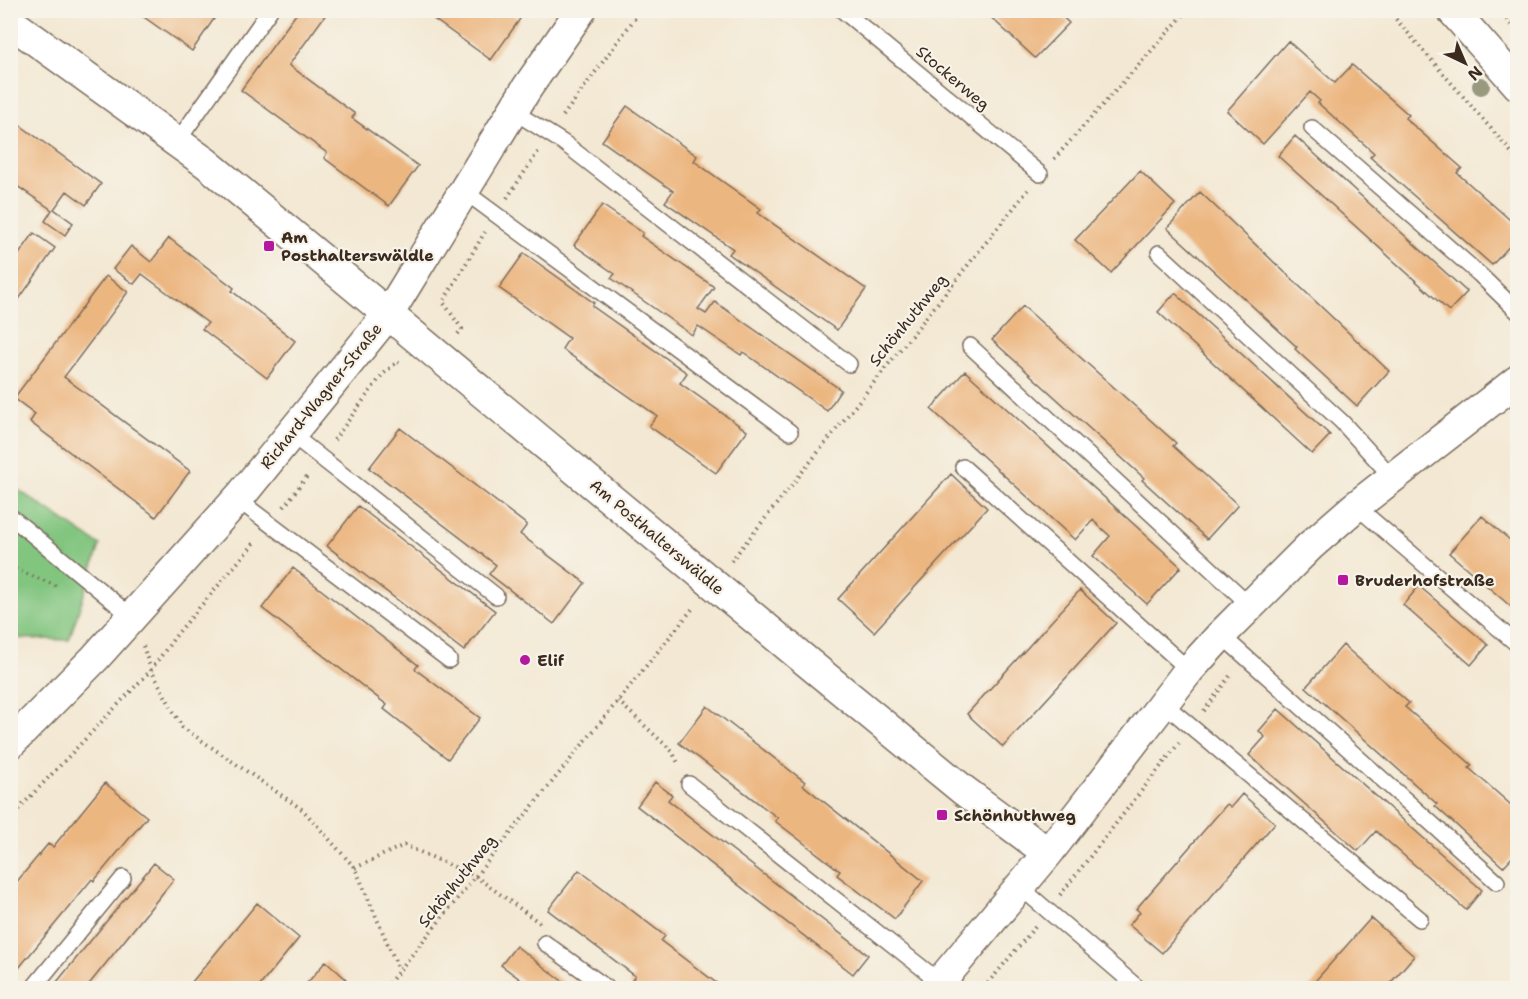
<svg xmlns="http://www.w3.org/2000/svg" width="1528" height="999" font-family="'Shantell Sans',sans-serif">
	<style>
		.green { fill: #81c57f; stroke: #5e784e; stroke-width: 1.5 }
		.building { fill: #ecb680 }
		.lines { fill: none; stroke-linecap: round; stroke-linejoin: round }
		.lane-casing { stroke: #7b6c5d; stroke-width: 18 }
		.street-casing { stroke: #7b6c5d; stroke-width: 33 }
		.path { stroke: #7b6c5d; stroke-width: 4; stroke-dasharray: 1.5 4.5; stroke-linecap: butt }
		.lane { stroke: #fff; stroke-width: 15 }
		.street { stroke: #fff; stroke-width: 30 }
		.tree { fill: #99997f }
		.poi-dot { fill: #b5179e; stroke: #f7f3e8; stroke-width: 2 }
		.labels { text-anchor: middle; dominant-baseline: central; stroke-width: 4.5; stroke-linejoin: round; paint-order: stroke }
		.street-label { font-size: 16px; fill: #3b2a1e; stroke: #f7f3e8 }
		.poi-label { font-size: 16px; font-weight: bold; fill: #3b2a1e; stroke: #f7f3e8; text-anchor: start }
	</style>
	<rect width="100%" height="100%" fill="#f7f3e8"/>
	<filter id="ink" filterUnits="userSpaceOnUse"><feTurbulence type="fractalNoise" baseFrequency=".0167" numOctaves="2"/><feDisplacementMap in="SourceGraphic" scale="12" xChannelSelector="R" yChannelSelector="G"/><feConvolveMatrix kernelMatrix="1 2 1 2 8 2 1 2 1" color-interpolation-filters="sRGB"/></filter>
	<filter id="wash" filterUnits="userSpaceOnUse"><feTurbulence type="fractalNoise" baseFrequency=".008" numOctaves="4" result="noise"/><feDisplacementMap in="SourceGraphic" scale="24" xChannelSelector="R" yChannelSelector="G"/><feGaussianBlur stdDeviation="1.35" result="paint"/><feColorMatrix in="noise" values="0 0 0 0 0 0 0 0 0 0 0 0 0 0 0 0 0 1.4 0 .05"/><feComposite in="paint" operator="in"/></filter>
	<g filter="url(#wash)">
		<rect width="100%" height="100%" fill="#f3e8d3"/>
		<path class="green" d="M11,485L100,545L69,640L11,638Z"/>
		<g id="blocks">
			<path class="building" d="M134,10H220L192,51Z
				M299,10H329L289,65L355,114L352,118L418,166L389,206L324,158L327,153L241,90Z
				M421,10H508L520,19L491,60Z
				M983,10H1055L1069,23L1035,58Z
				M1288,41L1335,83L1352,65L1409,115L1405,118L1462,168L1457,173L1518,227V237L1492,265L1370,157L1374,153L1318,103L1320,101L1310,92L1263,144L1227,111Z
				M627,106L697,156L694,161L761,209L758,213L866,289L837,330L729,254L733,249L665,202L673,191L602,141Z
				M10,118L101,184L86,205L67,191L54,209L73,223L65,235L45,221L52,210L10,181Z
				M1295,136L1467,292L1449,311L1278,156Z
				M1140,171L1175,204L1111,273L1075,240Z
				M1200,192L1389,371L1357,406L1295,349L1297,347L1167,228Z
				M602,205L643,233L641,236L714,287L698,309L706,314L715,302L841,390L827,411L743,352L741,355L698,326L692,335L611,278L615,274L574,245Z
				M34,233L55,248L10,312V267Z
				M169,238L234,288L232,291L295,341L267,378L202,329L208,323L142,274L134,284L113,269L131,246L151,262Z
				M524,253L594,303L592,306L687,373L680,383L747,431L716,473L649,426L657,416L562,349L569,338L499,288Z
				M106,276L128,292L64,377L190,471L156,517L30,422L35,414L14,398Z
				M1175,293L1330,435L1312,454L1158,312Z
				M1023,306L1176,443L1173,446L1238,505L1207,539L1142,480L1144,478L992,340Z
				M965,371L1181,567L1147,604L1093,556L1110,536L1099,526L1093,520L1075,540L931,409Z
				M400,428L527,525L520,534L585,583L554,624L489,574L496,565L369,468Z
				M951,474L987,508L874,632L838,599Z
				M358,506L495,611L464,651L327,546Z
				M1482,516L1518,547V619L1513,615L1516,611L1449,553Z
				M293,568L418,665L415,669L480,718L448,759L384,709L387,705L262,608Z
				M1419,586L1488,645L1471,665L1403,605Z
				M1080,590L1116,623L1003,747L967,714Z
				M1343,645L1409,703L1405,707L1472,765L1469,768L1518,811V851L1503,867L1435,806L1437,804L1306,687Z
				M707,706L805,782L803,785L923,881L895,919L837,875L840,871L775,821L778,818L679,743Z
				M1278,709L1482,890L1466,910L1376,831L1358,851L1249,755L1265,737L1259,731Z
				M655,782L672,795L668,800L868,955L853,974L637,806Z
				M105,783L147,817L94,881L92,879L18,969L13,966L10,970V890L48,844L53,847Z
				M1242,794L1275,823L1162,953L1129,925L1140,912L1136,909L1227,804L1231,807Z
				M154,863L174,879L86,988H52Z
				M579,870L665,936L661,941L723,988H635L629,984L635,976L548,910Z
				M257,903L299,938L258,988H187Z
				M1371,918L1414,956L1386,988H1309Z
				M516,946L554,975L572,988H532L501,965Z
				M326,961L346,979L338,988H303Z"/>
		</g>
	</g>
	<g filter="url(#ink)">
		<use href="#blocks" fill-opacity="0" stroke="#7b6c5d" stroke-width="1.5"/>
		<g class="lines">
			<g class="lane-casing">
				<path id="lane" d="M842,10L1040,174
					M513,111L564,143L849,364
					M1312,128L1479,274L1518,312
					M177,142L270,10
					M464,191L790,432
					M1159,253L1342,422L1392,477
					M970,346L1251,606
					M291,434L496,596
					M963,467L1189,670
					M237,499L449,660
					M1356,506L1518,645
					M10,516L132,617
					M1221,635L1497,882
					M1163,703L1420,919
					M689,784L940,982
					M1019,886L1138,988
					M545,943L607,988
					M33,988L123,878"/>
			</g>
			<g class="street-casing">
				<path id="street" d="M1452,10L1518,85
					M10,22L206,163L812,666L963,790L1048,853
					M10,744L95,658L242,494L389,313L527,88L581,10
					M935,988L1048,853L1189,670L1221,635L1310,546L1356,506L1518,380"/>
			</g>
			<path class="path" d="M1388,10L1518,160
				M1499,10L1518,34
				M563,116L641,10
				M1054,159L1188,10
				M507,198L538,152
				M458,334L462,329L443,302L485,232
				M334,440L382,375L397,362L399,363
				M284,507L308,475
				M731,561L1028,190
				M10,567L57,586
				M143,646L151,670L182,727L303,810L355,868L399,970
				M618,701L672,751L679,765
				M1204,711L1232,673
				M10,818L151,670L177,634L256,541
				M355,868L404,845L475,876L540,923
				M1060,895L1179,743
				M385,988L694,607
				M984,988L1035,927"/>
			<use href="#lane" class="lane"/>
			<use href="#street" class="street"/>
		</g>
		<circle class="tree" cx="1481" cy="86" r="9"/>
	</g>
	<g class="poi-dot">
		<rect x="263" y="240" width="12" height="12" rx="3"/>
		<rect x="1337" y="574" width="12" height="12" rx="3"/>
		<circle cx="525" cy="660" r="6"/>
		<rect x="936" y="809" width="12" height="12" rx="3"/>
	</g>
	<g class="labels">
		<g class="street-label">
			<text transform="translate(953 78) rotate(40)">Stockerweg</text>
			<text transform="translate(908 320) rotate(-51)">Schönhuthweg</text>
			<text transform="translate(321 396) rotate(-51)">Richard-Wagner-Straße</text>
			<text transform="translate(657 537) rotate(40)">Am Posthalterswäldle</text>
			<text transform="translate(457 881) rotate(-51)">Schönhuthweg</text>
		</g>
		<g class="poi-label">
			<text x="281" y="237">Am<tspan x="281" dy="18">Posthalterswäldle</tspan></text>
			<text x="1355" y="580">Bruderhofstraße</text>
			<text x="537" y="660">Elif</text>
			<text x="954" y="815">Schönhuthweg</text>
		</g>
	</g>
	<rect width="1528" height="999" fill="none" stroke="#f7f3e8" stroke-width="36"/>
	<g transform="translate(1465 63) rotate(136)" stroke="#f7f3e8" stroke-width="4.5" paint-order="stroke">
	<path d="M0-4.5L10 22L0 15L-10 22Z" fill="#3b2a1e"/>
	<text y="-9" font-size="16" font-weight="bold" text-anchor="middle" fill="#3b2a1e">N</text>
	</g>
</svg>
